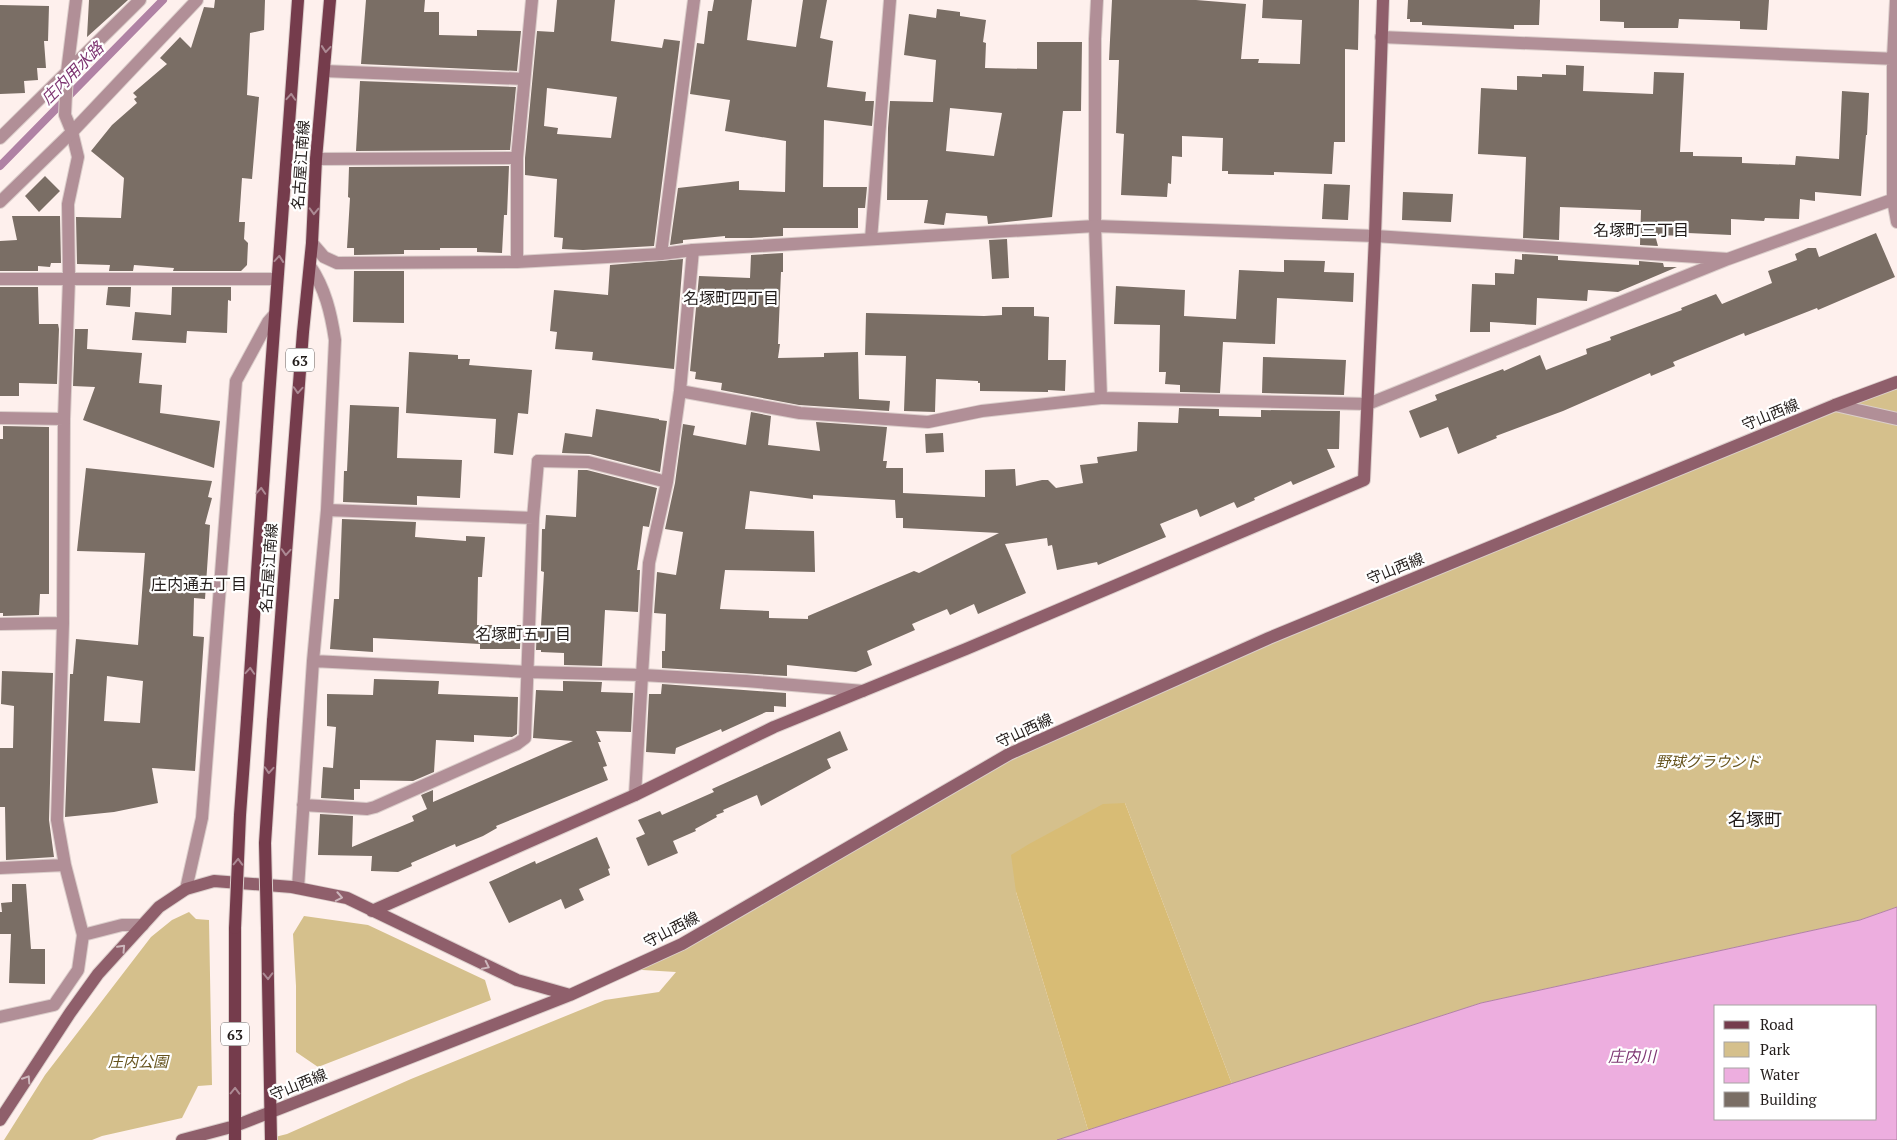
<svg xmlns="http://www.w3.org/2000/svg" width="1897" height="1140" font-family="'PT Serif','Noto Sans JP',serif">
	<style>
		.green { fill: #d5c08c }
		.forest { fill: #d8bc75 }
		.water { fill: #edaedf; stroke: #b082a4; fill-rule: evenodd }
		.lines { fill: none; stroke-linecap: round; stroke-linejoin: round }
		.stream { stroke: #b082a4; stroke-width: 8 }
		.building { fill: #7a6e65; fill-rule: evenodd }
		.lane-casing { stroke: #dbcecb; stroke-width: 14 }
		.street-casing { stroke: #dbcecb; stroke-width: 14 }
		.secondary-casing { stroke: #dbcecb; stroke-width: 14 }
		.primary-casing { stroke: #dbcecb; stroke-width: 14 }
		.lane { stroke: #b18f97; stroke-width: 12 }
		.street { stroke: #b18f97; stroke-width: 12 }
		.secondary { stroke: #8f5f6b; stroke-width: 12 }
		.primary { stroke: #753c4c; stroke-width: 12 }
		.primary-bridge-casing { stroke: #dbcecb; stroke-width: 14; stroke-linecap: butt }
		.primary-bridge { stroke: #753c4c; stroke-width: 12 }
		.oneway { stroke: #ac8a94 }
		.oneway2 { stroke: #cdb7bc }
		.labels { text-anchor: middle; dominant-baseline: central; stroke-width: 4.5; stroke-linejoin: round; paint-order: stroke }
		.shield { fill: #fff; stroke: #64605f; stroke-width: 1 }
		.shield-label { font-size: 14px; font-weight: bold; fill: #221c1a }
		.street-label { font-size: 15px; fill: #221c1a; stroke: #fff }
		.park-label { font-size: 15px; font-style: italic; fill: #65521c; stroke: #fff }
		.water-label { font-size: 16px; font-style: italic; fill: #7e3672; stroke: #fff }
		.neighbourhood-label { font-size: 16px; fill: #221c1a; stroke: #fff }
		.quarter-label { font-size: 18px; fill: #221c1a; stroke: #fff }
	</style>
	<rect width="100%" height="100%" fill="#fef0ed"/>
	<path class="green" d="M1897,381V907L1860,920L1481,1003L1232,1084L1125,803L1016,892L1088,1130L1057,1140H263L287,1134L411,1079L605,1000L659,992L676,972L626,969L1009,754Z
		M189,912L196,919L209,920L212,1085L198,1086L182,1118L102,1136L92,1140H4L45,1075L151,937L172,920Z
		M304,916L368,925L485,980L491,1000L318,1067L296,1052V986L293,934Z"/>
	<path class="forest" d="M1125,803L1232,1084L1088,1130L1016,892L1011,855L1029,844L1103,804Z"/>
	<path class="water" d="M1897,907V1140H1057L1481,1003L1860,920ZM1716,1006H1876V1119H1716Z"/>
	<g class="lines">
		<path class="stream" d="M0,166L163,0"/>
	</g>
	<path class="building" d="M89,0H128L87,37Z
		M215,0H265L264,30L250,33L247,95L259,97L252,179L242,178L239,222H245L244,239L248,243L247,265L241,271H173L174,268L134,265L133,271H109L110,265L77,264L76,217L121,218L124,178L91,151L112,125L137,103L134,99L137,97L133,93L167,64L160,58L180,37L191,48L204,7L214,8Z
		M366,0H425L424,12H439V35L477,36V30L521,31L517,71L361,64Z
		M557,0H615L611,41L662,48L664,39L680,41L654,246L583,250L562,249L563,238L554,237L557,179L525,175V158L537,31L554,32ZM547,88L617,97L611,138L557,134L558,128L544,126Z
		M714,0H752L747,40L796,47L803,0H827L820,38L833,41L827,87L866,92L865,101H874L872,126L824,120L823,187H867L865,208H858V228H783V236L751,238H725V236L683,240V243L670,245L678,188L739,181V190L785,192L786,141L725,131L730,100L690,94L697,43L704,44L708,11H712Z
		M1112,0H1196L1246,4L1241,59H1259L1258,63L1300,64L1302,20L1262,18L1263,0H1359L1358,50L1345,49V142H1334L1332,174L1274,172V175L1228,174V171H1222L1223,138L1182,136V157L1172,156L1171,184L1168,183L1167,197L1121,195L1124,134L1116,133L1119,60H1109Z
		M1408,0H1540L1539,25H1514V29L1422,25V22H1410V19H1407Z
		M1600,0H1769L1767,30L1740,29V21L1679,19L1678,28H1624V22L1600,21Z
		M0,5L49,6L48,41H44L46,68H37L38,80L24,81L25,93L0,94Z
		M937,9L960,12V16L986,20L983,42L986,43L985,68L1037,69V42H1082L1081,111H1063L1052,217L988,224L987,216L946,213L944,225L924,223L928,200H887L888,128L890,101L933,102L936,60L904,55L909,14L936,18ZM950,108L1002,113L994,156L946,151Z
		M1566,65L1584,66L1583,91L1653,94L1654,72L1684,73L1680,152H1693V156L1742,157V163L1795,165L1796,156L1839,159L1842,91L1869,93L1867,135H1866L1861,196L1815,192V201L1800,199L1799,219L1765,218L1764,221L1731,219V235L1688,233V236L1655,235L1658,246L1640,245L1641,210L1560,207L1559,240L1523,238L1526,157L1478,154L1481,88L1517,90V76L1542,77V74L1566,75Z
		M360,81L516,87L510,150L356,151Z
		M509,166L507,215H504L502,253L477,252V248H440V250H404V254L354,255V248H347L350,198L348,197L349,167Z
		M45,176L60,191L39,212L25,196Z
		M1324,184L1350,185L1348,220L1322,219Z
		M1403,192L1453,194L1451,222L1402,220Z
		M12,216H60L61,263H51L50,267L38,266V271H0V241L17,240Z
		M1876,233L1895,277L1818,310L1817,308L1745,336L1744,333L1673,362L1675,366L1651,376L1650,373L1563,411L1496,436L1497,438L1458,454L1448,427L1420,438L1409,411L1437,400L1435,395L1503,369L1504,371L1540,355L1546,370L1587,354L1586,349L1611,340L1610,337L1682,310L1681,308L1716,294L1722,304L1772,283L1768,271L1797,260L1795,254L1808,248H1816L1819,257Z
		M1007,239L1009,278L992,279L989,240Z
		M783,253V272H781L778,344H780L778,358L824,357V353L858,352L859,399L890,401L889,411L799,405L721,390L722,383L695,379L696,372L690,371L699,276L750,278L751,255Z
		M1522,254L1558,256V260L1639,265V261L1663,263L1664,267H1677L1618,292L1588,290L1587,301L1537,298L1536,325L1490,322V332H1470L1472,284L1495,285V273L1514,274L1515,259L1522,260Z
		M683,259L674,369L592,360L593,352L555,349L557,332L550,331L554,290L608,295L610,265Z
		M1284,260L1325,261L1324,272L1354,273L1353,302L1277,298L1275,344L1223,342L1220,393L1180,392V385L1165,384L1166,372H1159L1160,325L1114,324L1116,286L1185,290L1184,316L1236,319L1239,270L1284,272Z
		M354,271H404V323L353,322Z
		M0,287H38L39,324H58L59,329L57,384L19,383V396H0Z
		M108,287H131L130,307L106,305Z
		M172,287H231V301L228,300L227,333L187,331L186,343L132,340L135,312L171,315Z
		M1002,307H1034V316L1049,317L1048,360H1066L1065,391L1048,390V392L980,391V383H978V381L936,379L935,412L904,411L906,356L865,355L866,313L984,316L1002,315Z
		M75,329H88L87,349L142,353L139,383L162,385L160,413L220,421L214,468L83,420L95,387L73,386Z
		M409,352L458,355V359H470L469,365L532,370L528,414L518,413L513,455L494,453L496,419L406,413Z
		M1263,357L1346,360L1344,395L1262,393Z
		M350,405L399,407L397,458L462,460L460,498L417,496V505L343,502L344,471H347Z
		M1179,408L1219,409V416L1261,417V410L1340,411L1339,449H1327L1335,467L1293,485L1291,481L1254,498L1255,500L1237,508L1234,502L1200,517L1197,509L1160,524L1166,537L1098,565L1097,562L1057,570L1052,545L1048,546L1047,538L1005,544L1026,593L978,614L974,604L950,615L947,609L912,624L915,630L867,651L872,665L856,672L787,665V676L662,668V651H665L666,614L654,613L657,572L676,575L683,532L665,529L675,483L683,424L695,426L693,435L746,445L751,412L771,416L768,445L820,451L816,422L887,427L883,461H887L886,468H903V493L985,497V470L1015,469L1016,486L1042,480H1048L1056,488L1083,483L1080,465L1098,463L1097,457L1137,451L1138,422L1178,423ZM750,491L813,499V495L895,500L896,518H903V528L999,533L919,573L914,571L808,616V619L769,618V611L720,609L725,570L815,572L814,531L745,529Z
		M596,409L659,419V420L667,421L660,472L590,454L562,453L565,433L592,437Z
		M3,426L49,427V594H40L39,615L3,616V613H0V439H3Z
		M943,433L944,452L926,453L925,434Z
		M86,468L212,481L208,497L212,498L205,524L210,525L205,599L194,598L193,636L204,637L195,771L152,768L158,803L114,812L65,817L70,674H73L76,639L138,645L145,553L77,551ZM107,676L143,681L140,723L104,721Z
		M578,470H587L657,488L649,527L643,526L637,570H640L638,612L605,610L602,666L564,665V653L541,652V650H536L537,626H541L544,572L541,571L542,529H545L546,515L576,517Z
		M342,519L416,522L415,537L466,541V536L485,537L482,577H478L477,625H521L520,649H480V644L373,638V652L330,649L334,599H339Z
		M2,671L53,673L49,820L54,857L6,860L5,807H0V748H13L14,706L1,704Z
		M374,679L439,681L438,694L518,697L517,734L512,737L474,735V742L436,740L434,772L413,781L360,780V789H354V800L321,798L323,767L333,768L336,727L327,726V694L373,695Z
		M563,681L602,682L601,692L633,693L631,732L596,731L601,742H598L607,766L603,767L608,780L496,826L497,828L483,836L456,847L455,844L411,863L412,866L398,872L371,871L372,856L318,855L320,814L353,816L352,847L414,821L412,816L427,809L421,795L433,790V802L573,741L533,738L536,690L563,691Z
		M662,684L786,693V707L774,706V712H766L722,732L721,729L676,748L675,754L646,752L649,694H661Z
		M840,731L848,750L827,759L831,768L761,806L757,795L723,810L724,812L716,815L717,817L695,829L696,831L673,841L678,853L648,866L636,838L645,834L638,820L660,811L662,815L714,792L712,789Z
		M597,837L610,868L608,869L610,875L579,889L584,900L565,909L561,899L509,923L489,882L535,861L536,864Z
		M12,884H26L31,949H45V984L9,983L11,934H0V912H2L1,903L12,902Z"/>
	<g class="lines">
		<g class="lane-casing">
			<path id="lane" d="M324,71L524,79
				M72,132L78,157L68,204L69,279L64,419L63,623L57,820L65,865L83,935
				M316,159L517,158
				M1095,226V39L1097,0
				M871,239L890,0
				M661,254L694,0
				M0,279H277
				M680,391L800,413L928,422L982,411L1101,398
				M1835,405L1897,419
				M0,418L64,419
				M538,461L588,462L667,482
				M0,624L63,623
				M642,675L649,563L667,482L680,391L693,250
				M0,868L65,865"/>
		</g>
		<g class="street-casing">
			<path id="street" d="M1896,0L1893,58V200L1897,222
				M1381,37L1897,59
				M72,132L65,115L67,72L76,0
				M0,138L140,0
				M0,202L72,132L197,0
				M1095,226L1101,398L1368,404L1728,259L1897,198
				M312,243L324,257L337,263L517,262L661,254L693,250L1095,226L1375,236L1728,259
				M517,262V158L532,0
				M310,266C325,288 331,313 335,340L327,510L313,661L528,672L642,675L746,681L863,691
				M327,510L533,518
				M635,795L642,675
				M303,805L367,809L375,807L517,744L525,738L533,518L538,461
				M298,888L313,661
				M186,889L202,818L236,381L268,322L275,314
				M0,1017L54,1005L78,970L83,935L122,925H143"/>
		</g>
		<g class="secondary-casing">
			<path id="secondary" d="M372,911L635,795L774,727L966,649L1364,480L1375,236L1383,0
				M0,1120L70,1013L98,974L159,907L186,889L214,881L292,887L347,898L517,980L570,995
				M182,1140L235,1126L570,995L682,944L1009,754L1269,638L1835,405L1897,382"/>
		</g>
		<g class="primary-casing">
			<path id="primary" d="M247,719C262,479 281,240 298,0
				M273,721L303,332L312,243L316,159L330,0
				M267,928L271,1140
				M235,1140V928"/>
		</g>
		<use href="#lane" class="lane"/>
		<use href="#street" class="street"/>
		<use href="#secondary" class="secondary"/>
		<use href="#primary" class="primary"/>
		<g class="primary-bridge-casing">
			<path id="primary-bridge" d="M235,928L240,815L247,719
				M267,928L265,843L273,721"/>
		</g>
		<use href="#primary-bridge" class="primary-bridge"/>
	</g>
	<defs><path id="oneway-chevron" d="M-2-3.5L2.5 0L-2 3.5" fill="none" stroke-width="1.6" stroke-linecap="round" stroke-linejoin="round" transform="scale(1.25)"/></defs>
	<g class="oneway">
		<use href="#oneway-chevron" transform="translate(326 49) rotate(95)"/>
		<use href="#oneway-chevron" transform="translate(291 97) rotate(-86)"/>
		<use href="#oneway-chevron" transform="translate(314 211) rotate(92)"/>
		<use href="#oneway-chevron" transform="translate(279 259) rotate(-85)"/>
		<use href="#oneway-chevron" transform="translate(298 390) rotate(94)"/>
		<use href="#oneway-chevron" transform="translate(261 491) rotate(-86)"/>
		<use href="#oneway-chevron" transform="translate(286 552) rotate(94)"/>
		<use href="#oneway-chevron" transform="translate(250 671) rotate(-86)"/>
		<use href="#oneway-chevron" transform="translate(269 770) rotate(94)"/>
		<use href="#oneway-chevron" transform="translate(238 862) rotate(-88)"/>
		<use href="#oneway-chevron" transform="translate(268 976) rotate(89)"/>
		<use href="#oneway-chevron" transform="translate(235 1091) rotate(-89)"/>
	</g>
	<g class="oneway2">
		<use href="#oneway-chevron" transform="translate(339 897) rotate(11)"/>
		<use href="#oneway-chevron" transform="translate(122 948) rotate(-47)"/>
		<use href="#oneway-chevron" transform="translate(486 966) rotate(26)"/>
		<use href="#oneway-chevron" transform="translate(27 1079) rotate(-57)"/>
	</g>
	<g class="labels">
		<g class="shield">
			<rect x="286" y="348.5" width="28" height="23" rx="4"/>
			<rect x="221" y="1022.5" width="28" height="23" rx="4"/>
		</g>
		<g class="shield-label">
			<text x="300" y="360">63</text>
			<text x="235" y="1034">63</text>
		</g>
		<g class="street-label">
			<text transform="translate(300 165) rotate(-86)">名古屋江南線</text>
			<text transform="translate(1770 414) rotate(-22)">守山西線</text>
			<text transform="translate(268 568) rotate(-86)">名古屋江南線</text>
			<text transform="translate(1395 568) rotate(-22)">守山西線</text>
			<text transform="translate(1024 730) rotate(-25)">守山西線</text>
			<text transform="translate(671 929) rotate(-27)">守山西線</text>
			<text transform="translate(298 1084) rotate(-22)">守山西線</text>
		</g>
		<g class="park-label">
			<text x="1708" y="761">野球グラウンド</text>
			<text x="138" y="1061">庄内公園</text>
		</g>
		<g class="water-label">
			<text transform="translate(72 73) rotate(-45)">庄内用水路</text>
			<text x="1632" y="1056">庄内川</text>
		</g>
		<g class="neighbourhood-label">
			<text x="1641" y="230">名塚町三丁目</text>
			<text x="731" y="298">名塚町四丁目</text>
			<text x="199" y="584">庄内通五丁目</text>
			<text x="523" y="634">名塚町五丁目</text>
		</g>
		<g class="quarter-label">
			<text x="1755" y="819">名塚町</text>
		</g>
	</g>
	<rect x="1714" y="1005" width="162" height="115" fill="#ffffff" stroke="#a7a4a3"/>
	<rect x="1724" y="1021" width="25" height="8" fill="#753c4c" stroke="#a7a4a3"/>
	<text x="1760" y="1030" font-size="15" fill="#221c1a">Road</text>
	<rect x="1724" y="1042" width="25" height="15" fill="#d5c08c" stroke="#a7a4a3"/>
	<text x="1760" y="1055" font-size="15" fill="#221c1a">Park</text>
	<rect x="1724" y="1068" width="25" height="15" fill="#edaedf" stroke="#a7a4a3"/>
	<text x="1760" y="1080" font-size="15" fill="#221c1a">Water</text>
	<rect x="1724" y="1092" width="25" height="15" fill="#7a6e65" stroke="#a7a4a3"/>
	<text x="1760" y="1105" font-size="15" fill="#221c1a">Building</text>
</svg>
